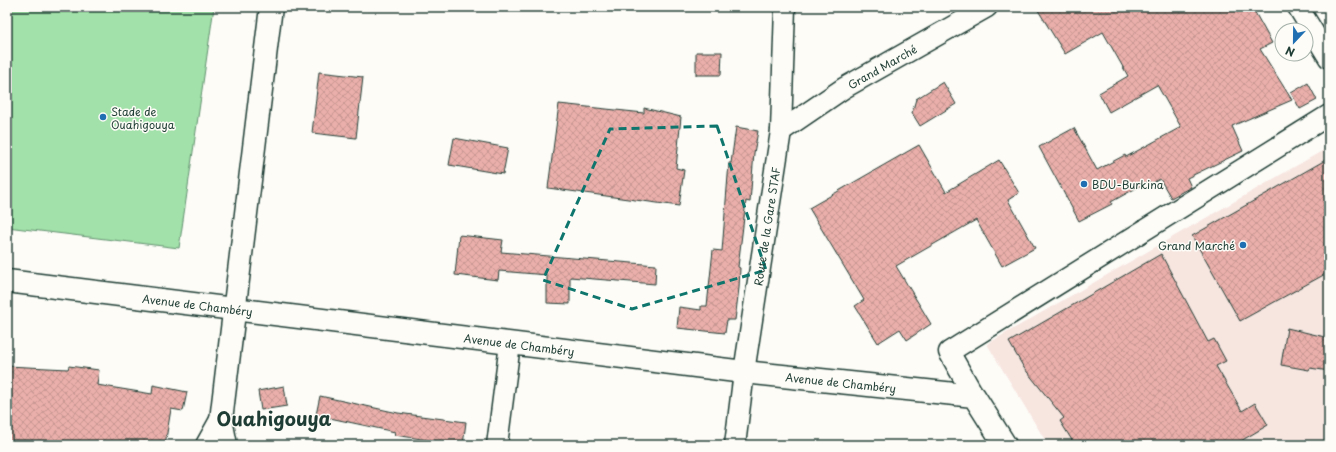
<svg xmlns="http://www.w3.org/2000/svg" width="1336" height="452" font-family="'Playpen Sans',sans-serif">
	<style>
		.built { fill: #f7e5e0 }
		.pitch { fill: #a2e1a9; stroke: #608f6e }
		.building { fill: url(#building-cross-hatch); stroke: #1f3d34 }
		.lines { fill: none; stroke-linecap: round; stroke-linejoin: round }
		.street-casing { stroke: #1f3d34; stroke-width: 23 }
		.secondary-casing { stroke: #1f3d34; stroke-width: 25 }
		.street { stroke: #fdfcf7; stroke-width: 20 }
		.secondary { stroke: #fdfcf7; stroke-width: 22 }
		.marked { fill: none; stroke: #0f766e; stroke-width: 3; stroke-dasharray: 8 5; stroke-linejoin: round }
		.poi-dot { fill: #1f6fb2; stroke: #fdfcf7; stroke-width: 1.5 }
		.labels { text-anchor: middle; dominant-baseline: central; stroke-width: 3; stroke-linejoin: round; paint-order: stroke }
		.street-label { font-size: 11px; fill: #1f3d34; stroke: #fdfcf7 }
		.poi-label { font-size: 11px; fill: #1f3d34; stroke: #fdfcf7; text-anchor: start }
		.town-label { font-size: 19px; font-weight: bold; fill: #1f3d34; stroke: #fdfcf7 }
	</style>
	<defs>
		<pattern id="building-cross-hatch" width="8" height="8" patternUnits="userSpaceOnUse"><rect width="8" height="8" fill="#eaafaa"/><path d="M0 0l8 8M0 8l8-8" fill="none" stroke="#c89793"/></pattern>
	</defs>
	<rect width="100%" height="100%" fill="#fdfcf7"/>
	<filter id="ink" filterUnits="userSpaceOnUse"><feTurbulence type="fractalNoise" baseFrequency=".025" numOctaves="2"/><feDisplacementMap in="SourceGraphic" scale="8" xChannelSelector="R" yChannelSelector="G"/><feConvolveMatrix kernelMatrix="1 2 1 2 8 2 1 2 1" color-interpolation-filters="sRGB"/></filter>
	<g filter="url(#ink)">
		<path class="built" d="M1329,147V445H1048L987,344Z"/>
		<path class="pitch" d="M7,7H214L179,248L7,227Z"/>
		<path class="building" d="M1036,7H1252L1272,43L1260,49L1292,100L1232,126L1243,151L1187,178L1191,187L1171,198L1160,179L1151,184L1149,181L1111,202L1112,204L1079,221L1039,147L1074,128L1097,170L1125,155L1126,157L1181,127L1157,85L1109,112L1099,93L1128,76L1103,32L1065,54Z
			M696,52H722L721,75H696Z
			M319,72L363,77L356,138L312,133Z
			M943,82L956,104L920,126L912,113L916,99Z
			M1308,83L1317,100L1300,109L1291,93Z
			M559,104L644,113V108L681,117L676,168L684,170L679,206L548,188Z
			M736,127L758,131L754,153L750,202L746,201L738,267L740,268L739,288L735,320H727L725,333L677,328L679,307L701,310V306H707L713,250L722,251L729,163H731Z
			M454,138L508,148L503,174L449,165Z
			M919,145L946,192L999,160L1019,193L1008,200L1035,248L1002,266L976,220L896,266L931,324L907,340L900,329L878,343L855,306L864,300L809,208Z
			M1329,158V272L1240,321L1192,236Z
			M459,235L503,240L501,252L656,265L655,284L570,277V304L547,303V275L499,271L498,280L455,275Z
			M1161,254L1208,342L1214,339L1226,361L1216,366L1242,411L1255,403L1268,425L1234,445H1075L1060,421L1064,418L1024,368L1009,342Z
			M1287,328L1329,338V371L1310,368L1309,370L1281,365Z
			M7,366L68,369L69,366L99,370L97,385L152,394L153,385L187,392L183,411L171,409L165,445H59L37,441L36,445H7Z
			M284,386L287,406L261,410L258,391Z
			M320,396L398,413L466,422L463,445L394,435L395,432L316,415Z"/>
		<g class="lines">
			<g class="street-casing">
				<g id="street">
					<path d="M1298,7L1329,58"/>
					<path id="s1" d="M781,131L844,88L987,7"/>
					<path d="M974,396L949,352L1329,115"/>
					<path d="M497,445L510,344"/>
					<path id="s2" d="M735,445L744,372L781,131L785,7"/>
				</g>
			</g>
			<g class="secondary-casing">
				<g id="secondary">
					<path id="s3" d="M7,281L744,372L974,396L1005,445"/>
					<path d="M207,445L221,420"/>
					<path d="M226,445L221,420L271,7"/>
				</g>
			</g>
			<use href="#street" class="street"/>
			<use href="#secondary" class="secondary"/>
		</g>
	</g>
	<path class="marked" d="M717,126L766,270L632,309L543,280L610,129Z"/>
	<g class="poi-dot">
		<circle cx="103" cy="117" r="4"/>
		<circle cx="1084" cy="184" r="4"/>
		<circle cx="1243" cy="245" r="4"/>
	</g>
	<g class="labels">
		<g class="street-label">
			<text stroke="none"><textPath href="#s1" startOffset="120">Grand Marché</textPath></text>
			<text stroke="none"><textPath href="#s2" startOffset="221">Route de la Gare STAF</textPath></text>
			<text stroke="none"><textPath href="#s3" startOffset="192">Avenue de Chambéry</textPath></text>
			<text stroke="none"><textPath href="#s3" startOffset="516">Avenue de Chambéry</textPath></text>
			<text stroke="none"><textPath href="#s3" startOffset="840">Avenue de Chambéry</textPath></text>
		</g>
		<g class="poi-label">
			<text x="111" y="111">Stade de<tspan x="111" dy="13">Ouahigouya</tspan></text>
			<text x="1092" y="184">BDU-Burkina</text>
			<text x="1235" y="245" text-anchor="end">Grand Marché</text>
		</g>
		<g class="town-label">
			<text x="274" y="418">Ouahigouya</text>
		</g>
	</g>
	<rect width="1336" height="452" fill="none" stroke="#fdfcf7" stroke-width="24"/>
	<rect x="12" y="12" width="1312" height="428" fill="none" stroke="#1f3d34" stroke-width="1.5" filter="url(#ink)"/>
	<g transform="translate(1294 42) rotate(202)"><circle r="19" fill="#fdfcf7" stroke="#a4b0a9"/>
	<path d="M0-3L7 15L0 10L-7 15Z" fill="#1f6fb2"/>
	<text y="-6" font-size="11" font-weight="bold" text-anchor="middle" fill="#1f3d34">N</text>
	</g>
</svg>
